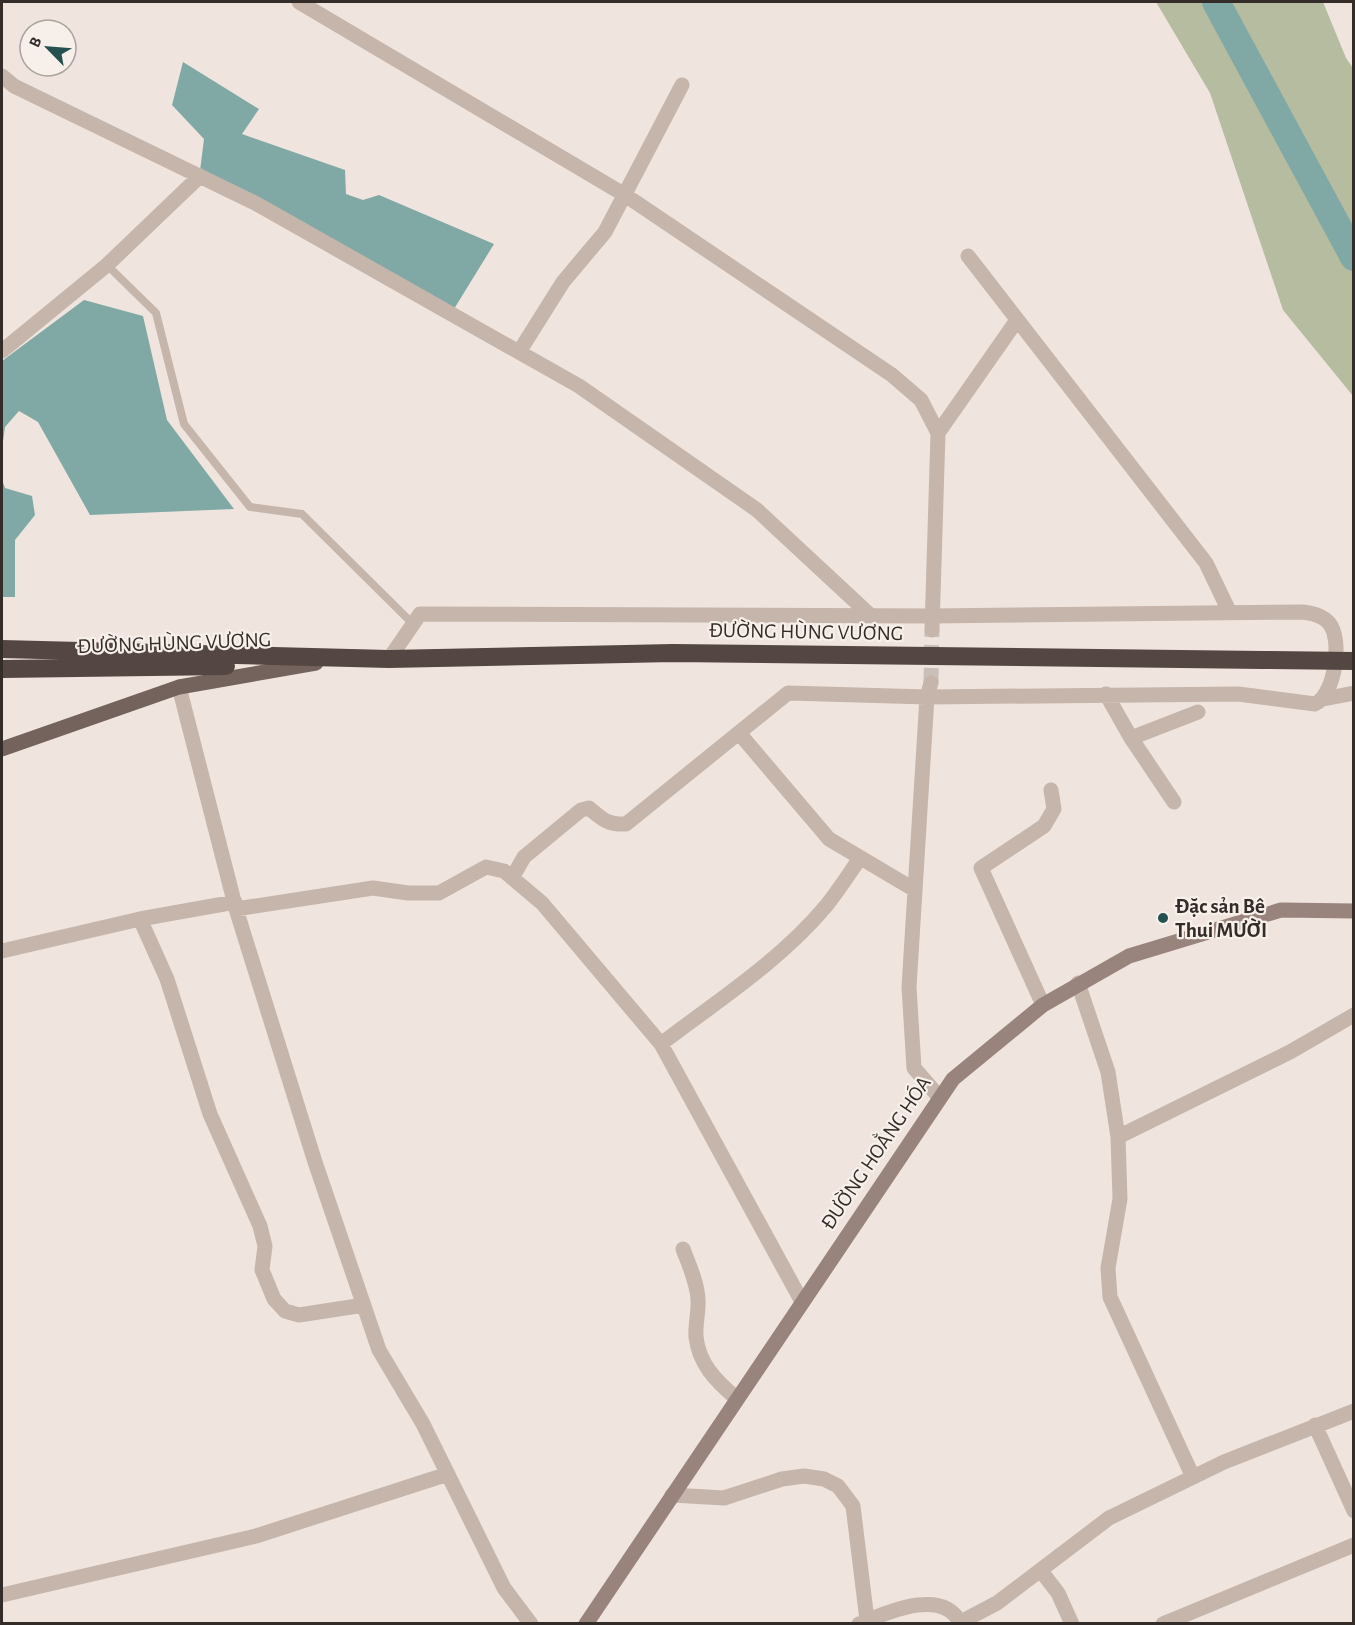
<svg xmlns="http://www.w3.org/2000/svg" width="1355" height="1625" font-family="'Alegreya Sans',sans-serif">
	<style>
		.green { fill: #b5bca0 }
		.water { fill: #80a9a6 }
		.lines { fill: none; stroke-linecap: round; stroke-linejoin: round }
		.river { stroke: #80a9a6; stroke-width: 28 }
		.street-tunnel { stroke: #cac0ba; stroke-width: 15; stroke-dasharray: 15 8; stroke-linecap: butt }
		.lane { stroke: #c6b5ab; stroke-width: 8 }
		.street { stroke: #c6b5ab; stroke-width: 15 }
		.secondary { stroke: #99847d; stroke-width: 15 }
		.primary { stroke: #74625c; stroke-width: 15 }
		.highway { stroke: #544642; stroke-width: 18 }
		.highway-bridge { stroke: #544642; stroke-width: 18 }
		.poi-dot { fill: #24514f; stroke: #f7f0ea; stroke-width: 2 }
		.labels { text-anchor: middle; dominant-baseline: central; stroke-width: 4.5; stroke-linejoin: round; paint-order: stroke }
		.street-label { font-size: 21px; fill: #342c29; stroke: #f7f0ea }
		.poi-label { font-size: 21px; font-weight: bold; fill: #342c29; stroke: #f7f0ea; text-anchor: start }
	</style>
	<rect width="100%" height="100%" fill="#efe5de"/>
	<path class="green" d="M1156,2H1323L1346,58L1353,68V396L1283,310L1210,93Z"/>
	<path class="water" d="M183,62L259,109L242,134L345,170L346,194L363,200L379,195L494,244L454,309L200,171L204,139L172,105Z
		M84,300L143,316L167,420L234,509L90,515L38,422L19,411L5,427L2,449V361Z
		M2,480L5,488L32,496L35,515L15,540V597H2Z"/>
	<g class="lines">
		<path class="river" d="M1216,2L1354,257"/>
		<path class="street-tunnel" d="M931,683L932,630"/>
		<path class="lane" d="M107,265L156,313L184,424L250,507L302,514L412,623"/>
		<path class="street" d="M299,2L625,195L892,375L921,400L938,433L932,630
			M2,76L14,86L255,203L579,386L757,510L870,615
			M968,256L1206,563L1229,611
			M2,351L107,265L200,176
			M519,352L563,282L605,232L682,85
			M938,433L1017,320
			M389,659L420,614L933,616L1303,612C1312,613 1323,616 1329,623C1343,639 1335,695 1315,704L1238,694L927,697L788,693L626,824C608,825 602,819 589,808L581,810L524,857L512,878
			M931,683L927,697L909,987L914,1068L940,1098
			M179,687L236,909L315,1162L379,1350L423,1424L504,1588L531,1624
			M1106,694L1131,738L1174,802
			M1323,699L1354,693
			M739,733L829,839L915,890
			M1131,738L1198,712
			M236,909L373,888L408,893H439L486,867L504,871L542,903L661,1044L801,1300
			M140,919L167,979L210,1114L260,1226L265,1246L262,1270L274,1299L285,1311L299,1315L364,1305
			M2,951L140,919L235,902
			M1078,983L1108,1072L1118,1137L1120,1199L1108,1268L1110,1297L1193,1477
			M1043,1005L981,868L1044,826L1054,809L1051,790
			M661,1044C717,1001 780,961 826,906C838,891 849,874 860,858
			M1118,1137L1290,1052L1354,1015
			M683,1249C689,1265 697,1282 698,1299C699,1311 695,1324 696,1337C699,1364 716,1381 736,1398
			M1315,1425L1354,1511
			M672,1495L724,1498L782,1479L804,1476L824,1479L838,1486L853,1506L867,1620
			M1041,1571L1058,1593L1072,1624
			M2,1595L256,1536L448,1474
			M961,1622L997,1603L1109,1518L1224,1462L1354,1411
			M859,1624C886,1613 943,1586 961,1624
			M1163,1624L1354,1545"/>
		<path class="secondary" d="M586,1624L953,1079L1043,1005L1129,956L1281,910L1354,911"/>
		<path class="primary" d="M2,749L179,687L316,663"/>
		<path class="highway" d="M2,649L389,659L673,653L1263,660
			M2,669L226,666"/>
		<path class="highway-bridge" d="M1263,660L1354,661"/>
	</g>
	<circle class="poi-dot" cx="1163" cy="918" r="6"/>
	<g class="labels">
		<g class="street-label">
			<text transform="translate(806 632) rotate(1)">ĐƯỜNG HÙNG VƯƠNG</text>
			<text transform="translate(174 643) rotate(-2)">ĐƯỜNG HÙNG VƯƠNG</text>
			<text transform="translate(876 1153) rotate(-56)">ĐƯỜNG HOẰNG HÓA</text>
		</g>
		<g class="poi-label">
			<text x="1175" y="906">Đặc sản Bê<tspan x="1175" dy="24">Thui MƯỜI</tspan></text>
		</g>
	</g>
	<rect width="1355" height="1625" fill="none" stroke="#342c29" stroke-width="6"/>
	<g transform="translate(48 48) rotate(295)"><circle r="28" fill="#f7f0ea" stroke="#a9a29d" stroke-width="1.5"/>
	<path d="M0-4.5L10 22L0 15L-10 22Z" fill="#24514f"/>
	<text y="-9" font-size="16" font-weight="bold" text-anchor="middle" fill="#342c29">B</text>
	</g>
</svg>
